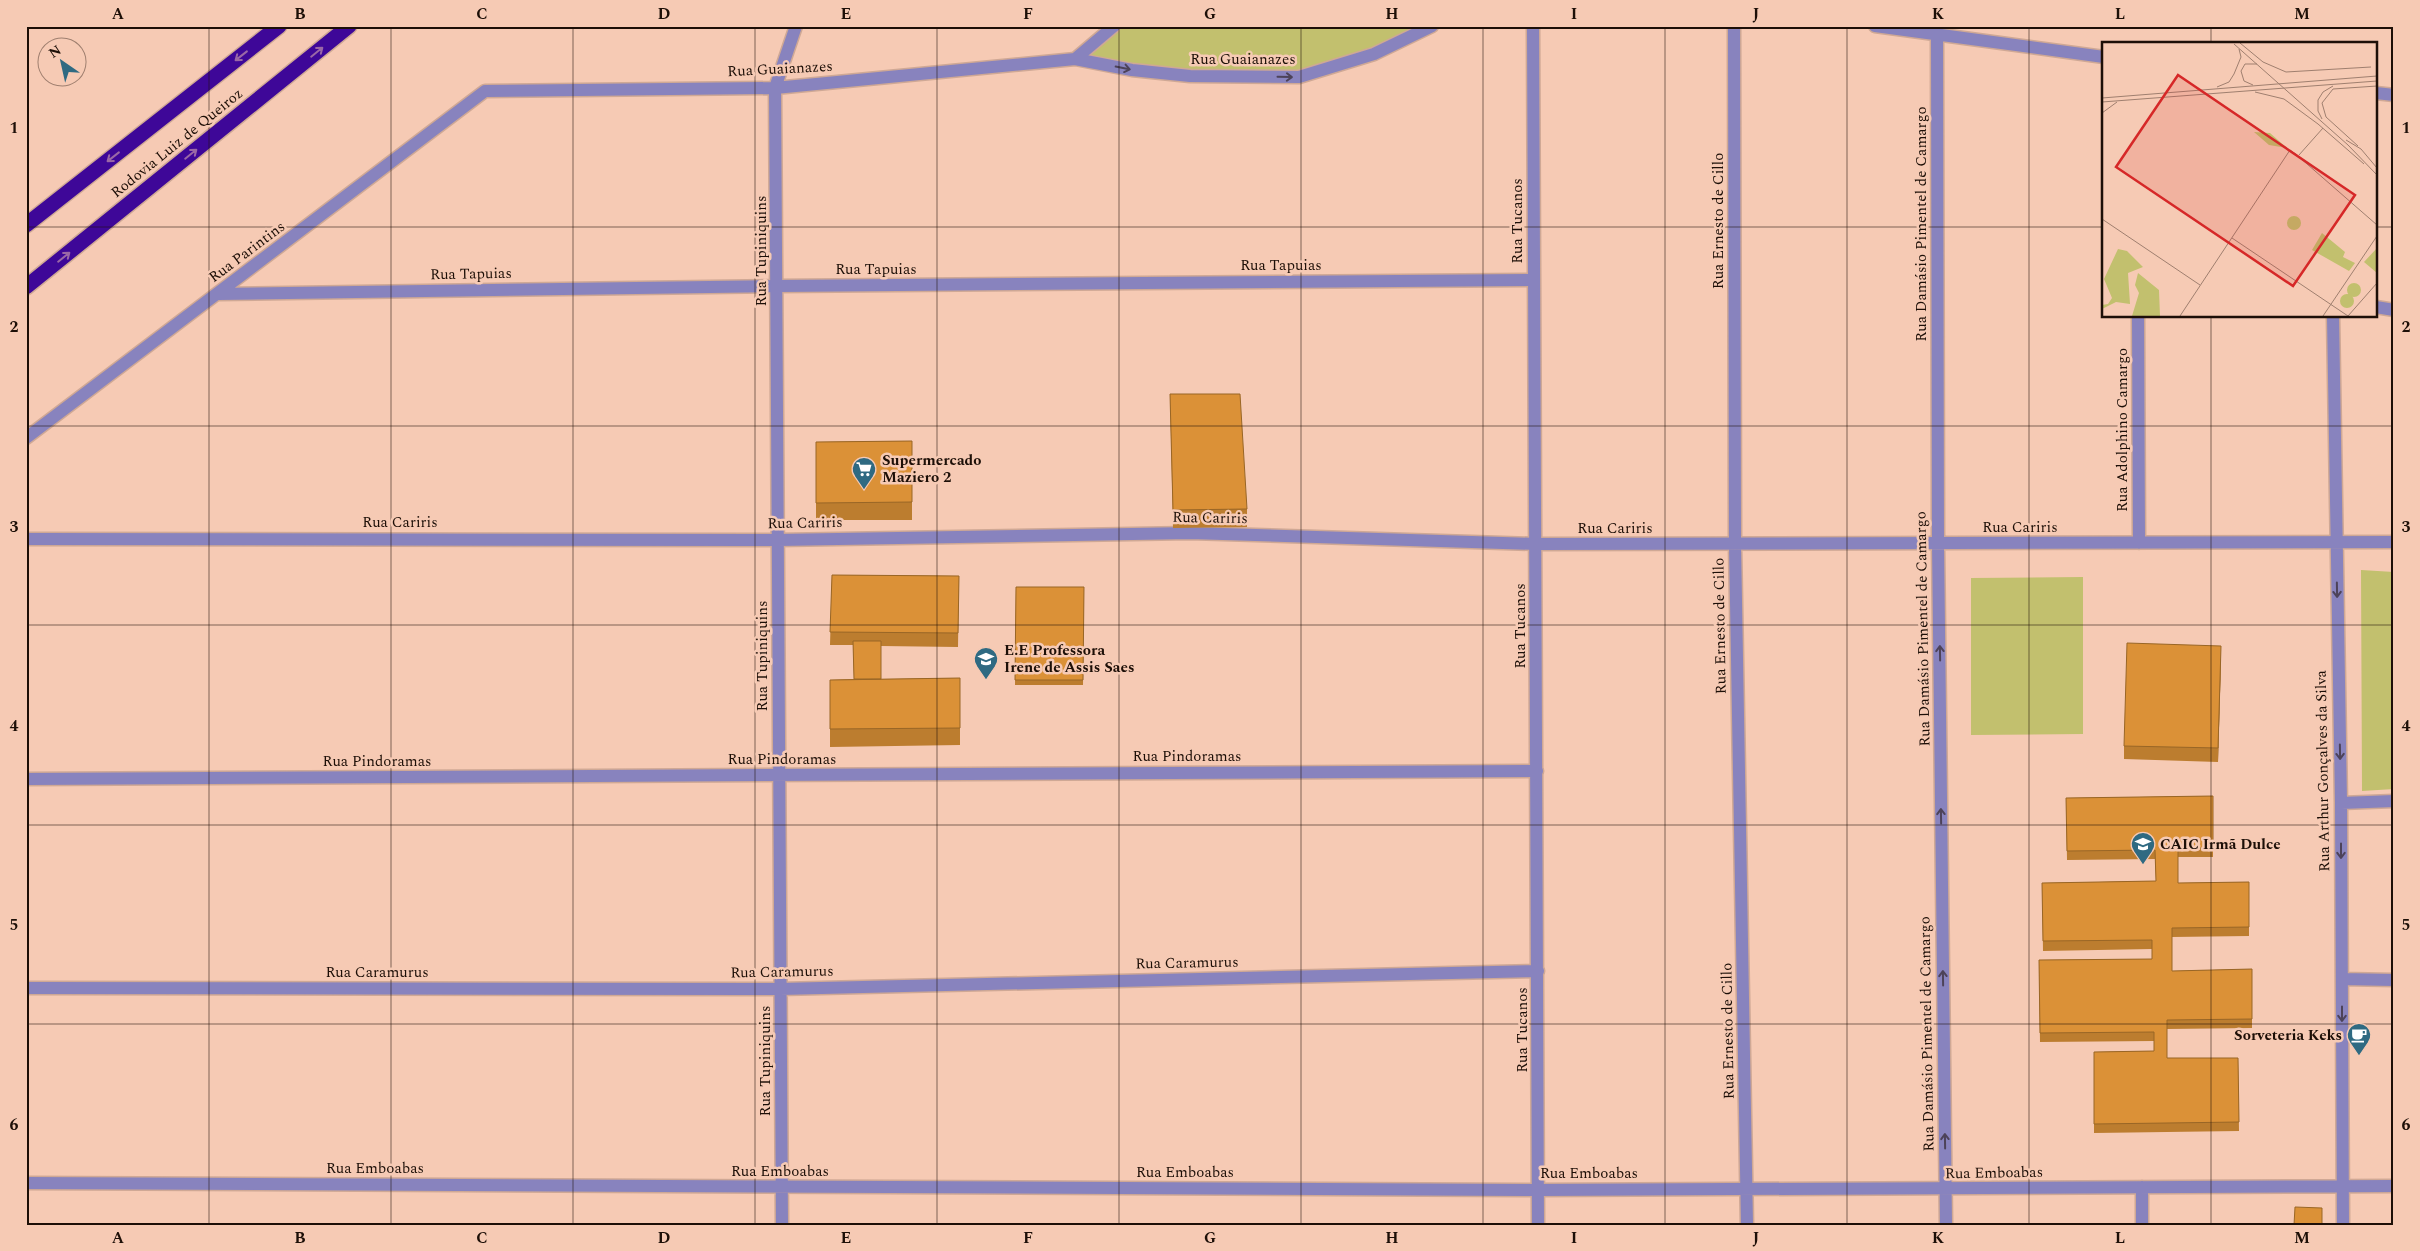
<svg xmlns="http://www.w3.org/2000/svg" width="2420" height="1251" font-family="Spectral,serif">
	<style>
		.green { fill: #c2c06e }
		.lines { fill: none; stroke-linecap: round; stroke-linejoin: round }
		.minor-casing { stroke: #cfa895; stroke-width: 15 }
		.highway-casing { stroke: #cfa895; stroke-width: 18 }
		.minor { stroke: #8883be; stroke-width: 12 }
		.highway { stroke: #3e0798; stroke-width: 15 }
		.wall { fill: #bc7d2f }
		.shaded-wall { fill: #996626 }
		.building { fill: #db9137; stroke: #996626 }
		.oneway { stroke: #9a68a6 }
		.oneway2 { stroke: #4d4359 }
		.grid { fill: none; stroke: #1d0f07; stroke-width: 1; stroke-opacity: 0.55 }
		.labels { text-anchor: middle; dominant-baseline: central; stroke-width: 5; stroke-linejoin: round; paint-order: stroke }
		.street-label { font-size: 15px; fill: #1d0f07; stroke: #f6cab4 }
		.poi-label { font-size: 15px; font-weight: bold; fill: #1d0f07; stroke: #f6cab4; text-anchor: start }
		.inset-road { fill: none; stroke: #9f7f6f; stroke-width: 1 }
		.view { fill: #d62828; fill-opacity: 0.15; stroke: #d62828; stroke-width: 2.5 }
		.inset-edge { fill: none; stroke: #1d0f07; stroke-width: 2.5 }
		.neatline { fill: none; stroke: #1d0f07; stroke-width: 2 }
		.grid-label { font-size: 16px; text-anchor: middle; font-weight: bold; fill: #1d0f07 }
	</style>
	<rect width="100%" height="100%" fill="#f6cab4"/>
	<path class="green" d="M1114,26H1432L1299,77L1190,76L1075,59Z
		M2361,570L2394,572V789L2362,791Z
		M2083,577V734L1971,735V578Z"/>
	<g class="lines">
		<g class="minor-casing">
			<path id="minor" d="M1533,26L1538,1225
				M1734,26L1735,545L1747,1225
				M1875,26L2104,57
				M1937,33L1938,544L1946,1225
				M1075,59L1114,26
				M2376,93L2394,95
				M218,294L777,286L1534,280
				M2376,307L2394,310
				M2138,316L2139,543
				M2333,316L2341,803L2343,1225
				M26,438L485,91L775,88L1075,59L1132,70L1190,76L1299,77L1374,54L1432,26
				M26,539L778,540L1190,533L1536,544L2394,542
				M26,779L1537,771
				M2341,803L2394,801
				M2342,979L2394,980
				M26,988L780,989L1538,971
				M26,1183L1538,1190L2394,1186
				M2142,1187V1225
				M782,1225L775,88L796,26"/>
		</g>
		<g class="highway-casing">
			<path id="highway" d="M26,225L279,26
				M26,287L349,26"/>
		</g>
		<use href="#minor" class="minor"/>
		<use href="#highway" class="highway"/>
	</g>
	<path class="wall" d="M1170,394L1247,509V527L1173,528Z
		M912,441V520H816V442Z
		M832,575L959,576L958,647L881,646V679L960,678V745L830,747V680L854,679L853,645H830Z
		M1016,587H1084L1083,685H1015Z
		M2221,659L2218,762L2124,759V746Z
		M2213,796V857H2178V883L2249,882V936L2172,937V971L2252,969V1028L2167,1029V1058H2238L2239,1131L2094,1133V1052L2154,1051V1041L2040,1042L2039,960L2152,959V949L2043,951L2042,883L2156,881L2155,859L2067,860L2066,798Z"/>
	<path class="shaded-wall" d="M2221,646V659L2218,762V748Z"/>
	<path class="building" d="M1170,394H1240L1247,509L1173,510Z
		M912,441V502L816,503V442Z
		M832,575L959,576L958,633L830,632Z
		M1016,587H1084L1083,680H1015Z
		M853,641H881V679H854Z
		M2127,643L2221,646L2218,748L2124,746Z
		M960,678V728L830,729V680Z
		M2213,796V848H2178V883L2249,882V927L2172,928V971L2252,969V1019L2167,1020V1058H2238L2239,1122L2094,1124V1052L2154,1051V1032L2040,1033L2039,960L2152,959V940L2043,941L2042,883L2156,881L2155,850L2067,851L2066,798Z
		M2295,1207L2322,1208V1225H2294Z"/>
	<defs><path id="oneway-shaft" d="M-6 0H5M1.5-3L5.5 0L1.5 3" fill="none" stroke-width="1.6" stroke-linecap="round" stroke-linejoin="round" transform="scale(1.25)"/></defs>
	<g class="oneway">
		<use href="#oneway-shaft" transform="translate(317 52) rotate(-39)"/>
		<use href="#oneway-shaft" transform="translate(241 56) rotate(142)"/>
		<use href="#oneway-shaft" transform="translate(191 154) rotate(-39)"/>
		<use href="#oneway-shaft" transform="translate(113 157) rotate(142)"/>
		<use href="#oneway-shaft" transform="translate(64 257) rotate(-39)"/>
	</g>
	<g class="oneway2">
		<use href="#oneway-shaft" transform="translate(1123 68) rotate(11)"/>
		<use href="#oneway-shaft" transform="translate(1285 77) rotate(1)"/>
		<use href="#oneway-shaft" transform="translate(2337 590) rotate(89)"/>
		<use href="#oneway-shaft" transform="translate(1940 653) rotate(-91)"/>
		<use href="#oneway-shaft" transform="translate(2340 752) rotate(89)"/>
		<use href="#oneway-shaft" transform="translate(1941 816) rotate(-91)"/>
		<use href="#oneway-shaft" transform="translate(2341 851) rotate(90)"/>
		<use href="#oneway-shaft" transform="translate(1943 978) rotate(-91)"/>
		<use href="#oneway-shaft" transform="translate(2342 1014) rotate(90)"/>
		<use href="#oneway-shaft" transform="translate(1945 1141) rotate(-91)"/>
	</g>
	<path class="grid" d="M209,26V1225M391,26V1225M573,26V1225M755,26V1225M937,26V1225M1119,26V1225M1301,26V1225M1483,26V1225M1665,26V1225M1847,26V1225M2029,26V1225M2211,26V44M26,227H2104M2376,227H2394M2211,316V1225M26,426H2394M26,625H2394M26,825H2394M26,1024H2394"/>
	<defs>
		<g id="supermarket-pin" transform="scale(1.25)"><path d="M0 17L-7.5 6A9.5 9.5 0 1 1 7.5 6Z" fill="#2f6a82" stroke="#f6cab4"/><path d="M-6-5.5h2.5l.6 2H6L4.5 2H-2.5L-4.4-4H-6ZM-1.5 3.2a1.3 1.3 0 1 0 .1 0ZM3 3.2a1.3 1.3 0 1 0 .1 0Z" fill="#fff"/></g>
		<g id="school-pin" transform="scale(1.25)"><path d="M0 17L-7.5 6A9.5 9.5 0 1 1 7.5 6Z" fill="#2f6a82" stroke="#f6cab4"/><path d="M0-5L7-2L0 1L-7-2ZM-4 1L0 2.5L4 1V4Q0 6-4 4Z" fill="#fff"/></g>
		<g id="cafe-pin" transform="scale(1.25)"><path d="M0 17L-7.5 6A9.5 9.5 0 1 1 7.5 6Z" fill="#2f6a82" stroke="#f6cab4"/><path d="M-5.5-4.5H6V0H3Q3 3.5 0 3.5H-2.5Q-5.5 3.5-5.5 0ZM3-3.2v2h1.7v-2ZM-6 4.5H4V6H-6Z" fill="#fff"/></g>
	</defs>
	<g fill-rule="evenodd">
		<use href="#supermarket-pin" x="864" y="469"/>
		<use href="#school-pin" x="986" y="659"/>
		<use href="#school-pin" x="2143" y="844"/>
		<use href="#cafe-pin" x="2359" y="1035"/>
	</g>
	<g class="labels">
		<g class="street-label">
			<text x="1243" y="59">Rua Guaianazes</text>
			<text transform="translate(780 69) rotate(-3)">Rua Guaianazes</text>
			<text transform="translate(177 143) rotate(-39)">Rodovia Luiz de Queiroz</text>
			<text transform="translate(1517 221) rotate(-90)">Rua Tucanos</text>
			<text transform="translate(1718 221) rotate(-90)">Rua Ernesto de Cillo</text>
			<text transform="translate(1921 224) rotate(-90)">Rua Damásio Pimentel de Camargo</text>
			<text transform="translate(761 251) rotate(-90)">Rua Tupiniquins</text>
			<text transform="translate(247 252) rotate(-37)">Rua Parintins</text>
			<text x="1281" y="265">Rua Tapuias</text>
			<text x="876" y="269">Rua Tapuias</text>
			<text transform="translate(471 274) rotate(-1)">Rua Tapuias</text>
			<text transform="translate(2122 430) rotate(-90)">Rua Adolphino Camargo</text>
			<text transform="translate(1210 518) rotate(1)">Rua Cariris</text>
			<text x="400" y="522">Rua Cariris</text>
			<text transform="translate(805 523) rotate(-1)">Rua Cariris</text>
			<text x="2020" y="527">Rua Cariris</text>
			<text x="1615" y="528">Rua Cariris</text>
			<text transform="translate(1520 626) rotate(-90)">Rua Tucanos</text>
			<text transform="translate(1720 626) rotate(-91)">Rua Ernesto de Cillo</text>
			<text transform="translate(1923 629) rotate(-91)">Rua Damásio Pimentel de Camargo</text>
			<text transform="translate(762 656) rotate(-90)">Rua Tupiniquins</text>
			<text x="1187" y="756">Rua Pindoramas</text>
			<text x="782" y="759">Rua Pindoramas</text>
			<text x="377" y="761">Rua Pindoramas</text>
			<text transform="translate(2323 771) rotate(-91)">Rua Arthur Gonçalves da Silva</text>
			<text transform="translate(1187 963) rotate(-1)">Rua Caramurus</text>
			<text x="377" y="972">Rua Caramurus</text>
			<text transform="translate(782 972) rotate(-1)">Rua Caramurus</text>
			<text transform="translate(1522 1030) rotate(-90)">Rua Tucanos</text>
			<text transform="translate(1728 1031) rotate(-91)">Rua Ernesto de Cillo</text>
			<text transform="translate(1927 1034) rotate(-91)">Rua Damásio Pimentel de Camargo</text>
			<text transform="translate(765 1061) rotate(-90)">Rua Tupiniquins</text>
			<text x="375" y="1168">Rua Emboabas</text>
			<text x="780" y="1171">Rua Emboabas</text>
			<text x="1185" y="1172">Rua Emboabas</text>
			<text x="1589" y="1173">Rua Emboabas</text>
			<text transform="translate(1994 1173) rotate(-1)">Rua Emboabas</text>
		</g>
		<g class="poi-label">
			<text x="882" y="460">Supermercado<tspan x="882" dy="17">Maziero 2</tspan></text>
			<text x="1004" y="650">E.E Professora<tspan x="1004" dy="17">Irene de Assis Saes</tspan></text>
			<text x="2160" y="844">CAIC Irmã Dulce</text>
			<text x="2342" y="1035" text-anchor="end">Sorveteria Keks</text>
		</g>
	</g>
	<g transform="translate(2102 42)">
		<rect width="275" height="275" fill="#f6cab4"/>
		<path d="M152,90L168,91L185,106L167,103ZM185 181a7 7 0 1 1 14 0a7 7 0 1 1-14 0ZM220,191L243,210L241,215L253,221L247,229L210,208ZM275,206V231L262,220ZM16,207L25,209L41,225L26,231L28,262L14,260L0,267V263L6,262L10,256L2,237ZM36,231L57,248L58,274H30L37,251L33,243ZM245 248a7 7 0 1 1 14 0a7 7 0 1 1-14 0ZM238 259a7 7 0 1 1 14 0a7 7 0 1 1-14 0Z" fill="#c2c06e"/>
		<path class="inset-road" d="M138,1L161,20L184,30L269,25M132,2L246,103L275,133M151,43L142,39L139,29L143,22H155M115,45L127,40L132,32L139,15L137,7M153,50L182,57L216,82M0,56L275,34M0,60L275,39M0,71L15,60M220,77L216,69V58L221,50L231,44M216,82L262,122M244,98L259,107L275,126M256,104L224,75L220,61L231,47L275,44M197,113L221,86M197,115L275,183M0,177L98,243M130,196L246,274L275,241M78,274L188,108L195,113M221,274L275,194"/>
		<path class="view" d="M76,33L253,153L191,244L14,125Z"/>
		<rect width="275" height="275" class="inset-edge"/>
	</g>
	<rect width="2420" height="1251" fill="none" stroke="#f6cab4" stroke-width="55"/>
	<g transform="translate(62 62) rotate(326)"><circle r="24" fill="#f6cab4" stroke="#9f7f6f"/>
	<path d="M0-4L9 19L0 12L-9 19Z" fill="#2f6a82"/>
	<text y="-8" font-size="14" font-weight="bold" text-anchor="middle" fill="#1d0f07">N</text>
	</g>
	<rect x="28" y="28" width="2364" height="1196" class="neatline"/>
	<g class="grid-label">
		<text x="118" y="19">A</text>
		<text x="300" y="19">B</text>
		<text x="482" y="19">C</text>
		<text x="664" y="19">D</text>
		<text x="846" y="19">E</text>
		<text x="1028" y="19">F</text>
		<text x="1210" y="19">G</text>
		<text x="1392" y="19">H</text>
		<text x="1574" y="19">I</text>
		<text x="1756" y="19">J</text>
		<text x="1938" y="19">K</text>
		<text x="2120" y="19">L</text>
		<text x="2302" y="19">M</text>
		<text x="14" y="133">1</text>
		<text x="2406" y="133">1</text>
		<text x="14" y="332">2</text>
		<text x="2406" y="332">2</text>
		<text x="14" y="532">3</text>
		<text x="2406" y="532">3</text>
		<text x="14" y="731">4</text>
		<text x="2406" y="731">4</text>
		<text x="14" y="930">5</text>
		<text x="2406" y="930">5</text>
		<text x="14" y="1130">6</text>
		<text x="2406" y="1130">6</text>
		<text x="118" y="1243">A</text>
		<text x="300" y="1243">B</text>
		<text x="482" y="1243">C</text>
		<text x="664" y="1243">D</text>
		<text x="846" y="1243">E</text>
		<text x="1028" y="1243">F</text>
		<text x="1210" y="1243">G</text>
		<text x="1392" y="1243">H</text>
		<text x="1574" y="1243">I</text>
		<text x="1756" y="1243">J</text>
		<text x="1938" y="1243">K</text>
		<text x="2120" y="1243">L</text>
		<text x="2302" y="1243">M</text>
	</g>
</svg>
